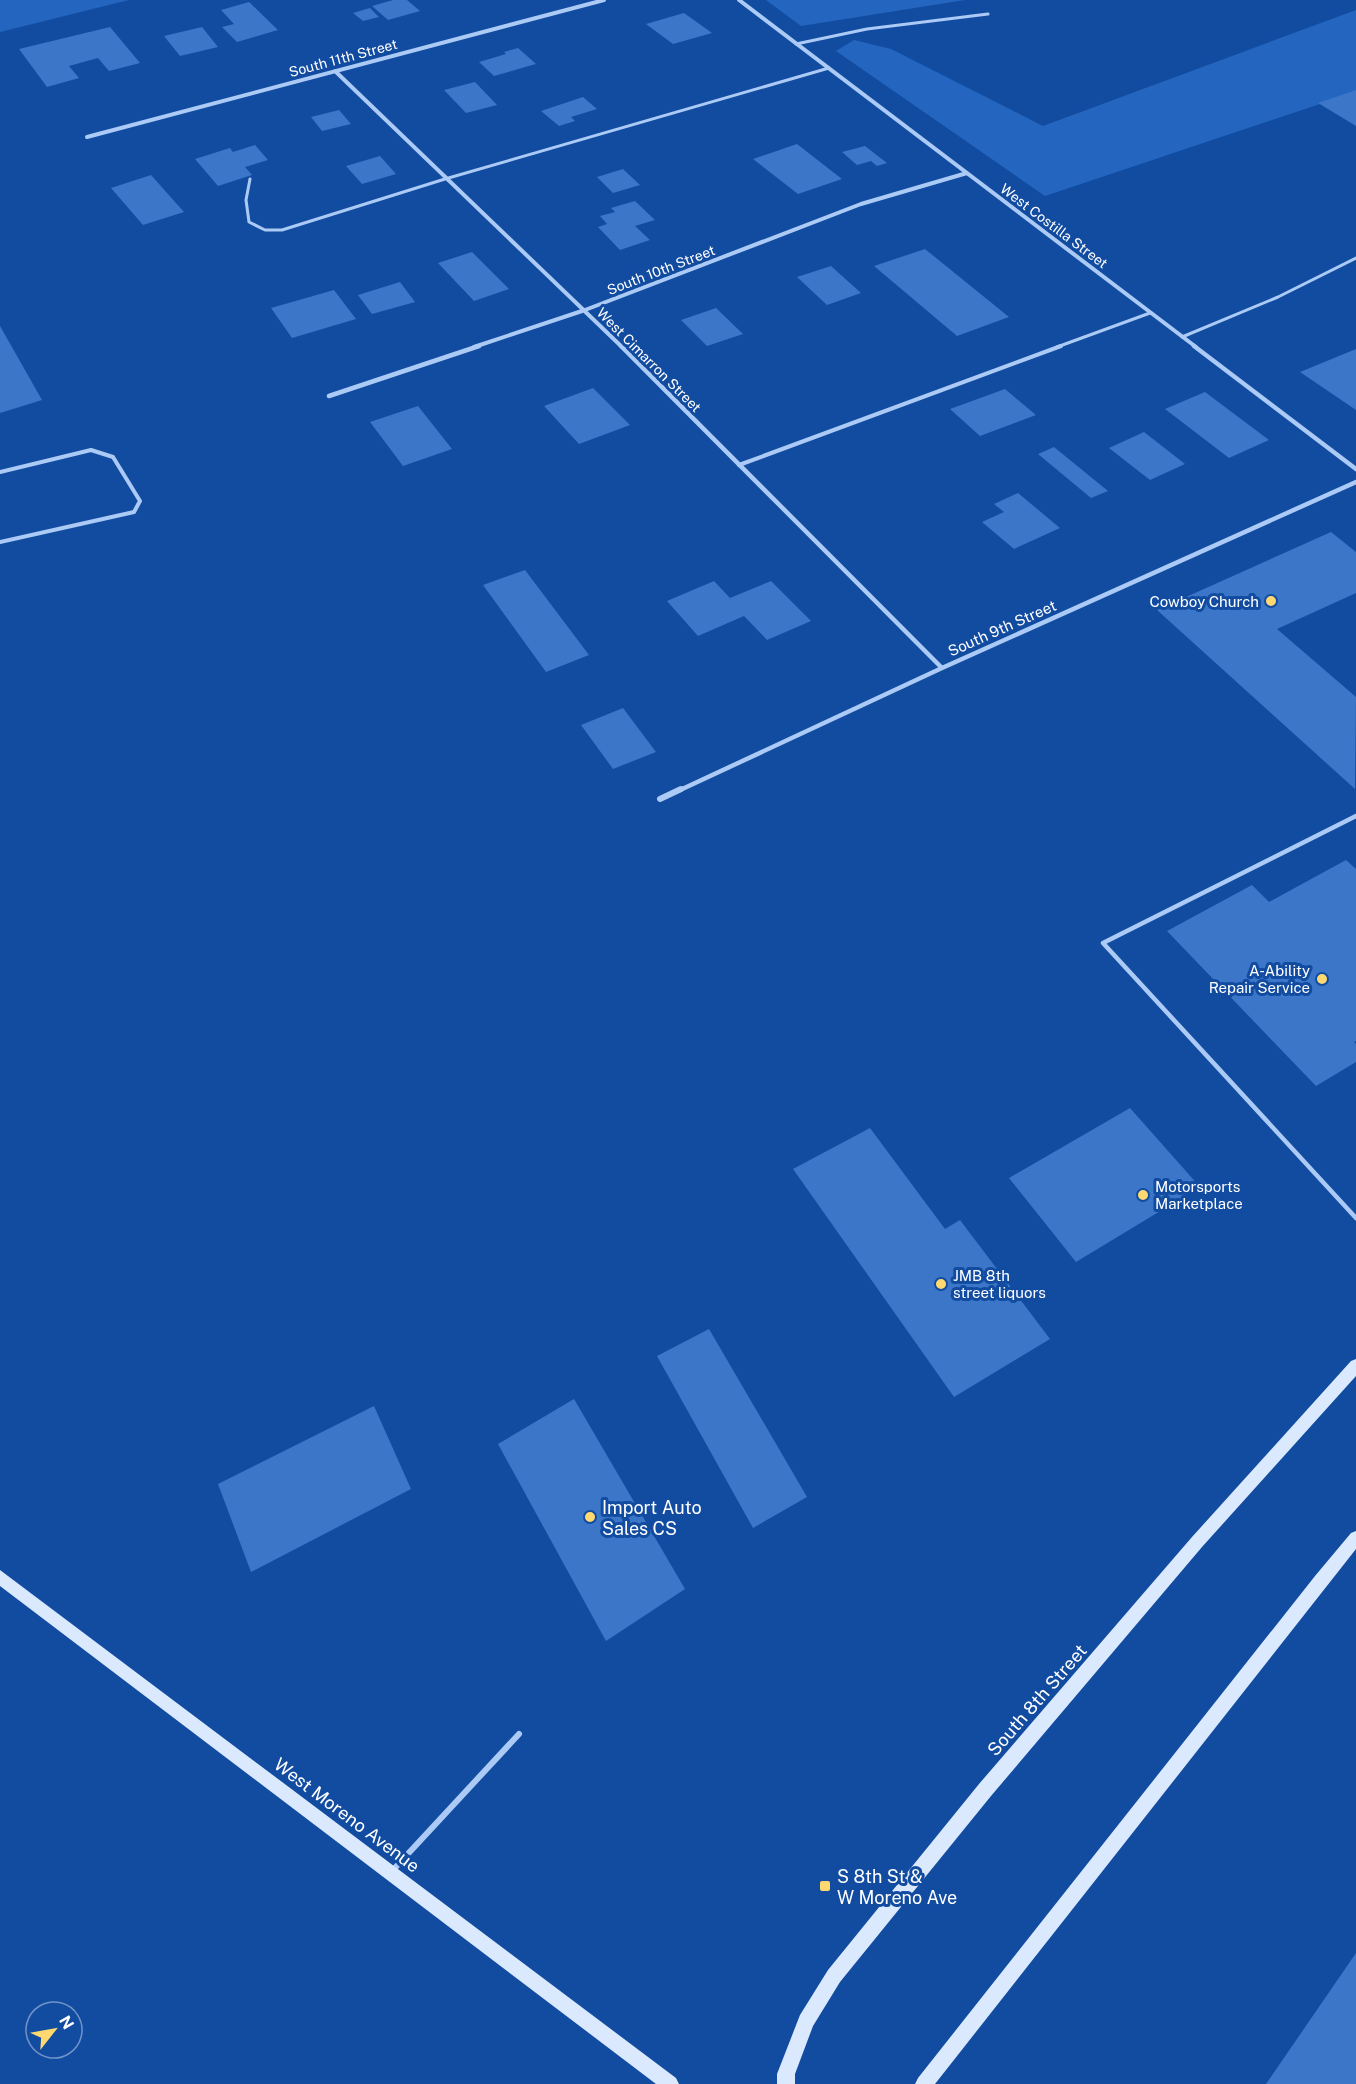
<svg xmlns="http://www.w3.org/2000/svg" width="1356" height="2084" font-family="'Public Sans',sans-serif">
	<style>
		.green { fill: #2466bf }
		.building { fill: #3b76c8 }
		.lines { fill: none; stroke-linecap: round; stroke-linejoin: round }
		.lane-far3 { stroke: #abcaf5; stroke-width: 3 }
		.lane-far2 { stroke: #abcaf5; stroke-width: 4 }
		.lane-far1 { stroke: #abcaf5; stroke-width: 4.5 }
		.lane { stroke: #abcaf5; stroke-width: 6 }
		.street-far2 { stroke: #abcaf5; stroke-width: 4 }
		.street-far1 { stroke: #abcaf5; stroke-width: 4.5 }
		.street { stroke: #abcaf5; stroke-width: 6 }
		.secondary { fill: #dbe9fe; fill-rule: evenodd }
		.poi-dot { fill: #ffd96f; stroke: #124ca1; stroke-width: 2 }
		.labels { text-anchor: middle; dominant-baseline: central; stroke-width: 6; stroke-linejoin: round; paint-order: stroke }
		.far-street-label { font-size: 14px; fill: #fff; stroke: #124ca1 }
		.poi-label { font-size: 15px; fill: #fff; stroke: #124ca1; text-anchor: end }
		.street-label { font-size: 15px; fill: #fff; stroke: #124ca1 }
		.near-poi-label { font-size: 18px; fill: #fff; stroke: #124ca1; text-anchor: start }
		.near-street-label { font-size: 18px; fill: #fff; stroke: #124ca1 }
	</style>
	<rect width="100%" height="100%" fill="#124ca1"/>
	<path class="green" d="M0,0H129L0,32Z
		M766,0H965L801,26Z
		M1356,10V92L1045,196L836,51L854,40L891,49L1043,126Z"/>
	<path class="building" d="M393,0H407L420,11L388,20L372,6Z
		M249,2L278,30L237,42L222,27L234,24L221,10Z
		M370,8L379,17L363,21L353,13Z
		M684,13L712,33L673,44L646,24Z
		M110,27L140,63L109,71L98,58L69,66L79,78L47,87L19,49Z
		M202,27L218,47L180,56L164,36Z
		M518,48L536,64L494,76L479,62L506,54L504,52Z
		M475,82L497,105L466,113L444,90Z
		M1356,90V126L1318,103Z
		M583,97L597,109L571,117L575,121L559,126L541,111Z
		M339,110L351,124L322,131L311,117Z
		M797,144L842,179L798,194L753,159Z
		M255,145L268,160L245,167L252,175L218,186L195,159L230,148L233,152Z
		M865,146L887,163L877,166L871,161L857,165L842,152Z
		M380,156L396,174L362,184L346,166Z
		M623,169L640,185L613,193L597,177Z
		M151,175L184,212L143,225L111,188Z
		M635,201L655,220L635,226L650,240L620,250L598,227L607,224L600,216L615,212L611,208Z
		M925,249L1009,317L957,336L874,266Z
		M472,252L509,289L474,301L438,263Z
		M831,266L861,293L827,305L797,277Z
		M400,282L415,302L372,314L358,295Z
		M334,290L356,319L292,338L271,308Z
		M716,308L743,334L707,346L681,320Z
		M0,326L42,400L0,413Z
		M1356,349V410L1300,372Z
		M593,388L630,425L579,444L544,406Z
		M1005,389L1036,415L980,436L950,409Z
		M1205,392L1269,440L1229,458L1165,409Z
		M418,406L452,449L403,466L370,422Z
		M1144,432L1185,464L1150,480L1109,448Z
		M1054,447L1108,491L1091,498L1038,454Z
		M1018,493L1060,528L1014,549L982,522L1004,512L994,504Z
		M1331,532L1356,552V593L1277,629L1356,697L1355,789L1157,610Z
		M525,570L589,655L546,672L483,585Z
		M714,581L730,598L771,581L811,621L767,640L744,616L698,636L667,601Z
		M623,708L656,752L613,769L581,725Z
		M1346,860L1356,869V1041L1354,1042L1356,1044V1062L1316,1086L1167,931L1252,885L1269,902Z
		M1130,1108L1200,1187L1076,1262L1009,1178Z
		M870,1128L945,1229L960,1220L1050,1339L954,1397L793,1169Z
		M709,1329L807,1497L753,1528L657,1356Z
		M574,1399L685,1589L606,1641L498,1444Z
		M374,1406L411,1489L251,1572L218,1484Z
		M1356,1953V2084H1266Z"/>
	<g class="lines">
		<path class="lane-far3" d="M796,44L867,29L988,14
			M250,179L246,200L249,222L265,230H282L445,179L829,68
			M1182,337L1278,297L1356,258
			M1057,347L1150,313"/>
		<path class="lane-far2" d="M739,465L1061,346
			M0,472L91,450L113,457L140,501L134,512L0,542"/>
		<path class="lane-far1" d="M1356,816L1103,943L1356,1218"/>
		<path class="lane" d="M393,1870L519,1734"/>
		<path class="street-far2" d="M739,0L1196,347
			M335,71L622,347
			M87,137L604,0
			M474,347L585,310L861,204L967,173"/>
		<path class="street-far1" d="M621,346L942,668
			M1194,346L1356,469
			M329,396L479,346
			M678,791L942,668L1356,482"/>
		<path class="street" d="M660,799L681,789"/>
		<path class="secondary" d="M1356,1359V1376L1202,1547L991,1796L840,1982L813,2026L795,2074V2084H777V2074L800,2015L828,1970L979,1784L1192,1537L1351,1361Z
			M1356,1531V1549L935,2084H915L918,2078L1315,1576L1351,1533Z
			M0,1570L676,2078L679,2084H656L0,1586Z"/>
	</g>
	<g class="poi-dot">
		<circle cx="1271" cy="601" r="6"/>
		<circle cx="1322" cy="979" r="6"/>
		<circle cx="1143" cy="1195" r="6"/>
		<circle cx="941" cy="1284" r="6"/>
		<circle cx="590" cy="1517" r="6"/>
		<rect x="819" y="1880" width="12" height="12" rx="3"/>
	</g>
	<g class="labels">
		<g class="far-street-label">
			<text transform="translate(343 58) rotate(-15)">South 11th Street</text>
			<text transform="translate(1054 226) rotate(37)">West Costilla Street</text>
			<text transform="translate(661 270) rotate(-21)">South 10th Street</text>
			<text transform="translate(649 360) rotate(45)">West Cimarron Street</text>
		</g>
		<g class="poi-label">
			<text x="1259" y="601">Cowboy Church</text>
			<text x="1310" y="970">A-Ability<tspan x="1310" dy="17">Repair Service</tspan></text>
			<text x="1155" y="1186" text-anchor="start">Motorsports<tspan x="1155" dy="17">Marketplace</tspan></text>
			<text x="953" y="1275" text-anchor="start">JMB 8th<tspan x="953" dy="17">street liquors</tspan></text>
		</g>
		<g class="street-label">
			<text transform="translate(1002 628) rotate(-24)">South 9th Street</text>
		</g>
		<g class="near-poi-label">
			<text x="602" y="1507">Import Auto<tspan x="602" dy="21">Sales CS</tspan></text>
			<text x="837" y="1876">S 8th St &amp;<tspan x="837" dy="21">W Moreno Ave</tspan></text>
		</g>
		<g class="near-street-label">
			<text transform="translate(1037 1700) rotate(-49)">South 8th Street</text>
			<text transform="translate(347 1815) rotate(37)">West Moreno Avenue</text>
		</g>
	</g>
	<g transform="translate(54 2030) rotate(59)"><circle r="28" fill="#124ca1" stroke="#7194c7" stroke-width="1.5"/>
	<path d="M0-4.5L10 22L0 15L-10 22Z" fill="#ffd96f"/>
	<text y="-9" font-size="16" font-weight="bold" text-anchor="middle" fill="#ffffff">N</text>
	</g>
</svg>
